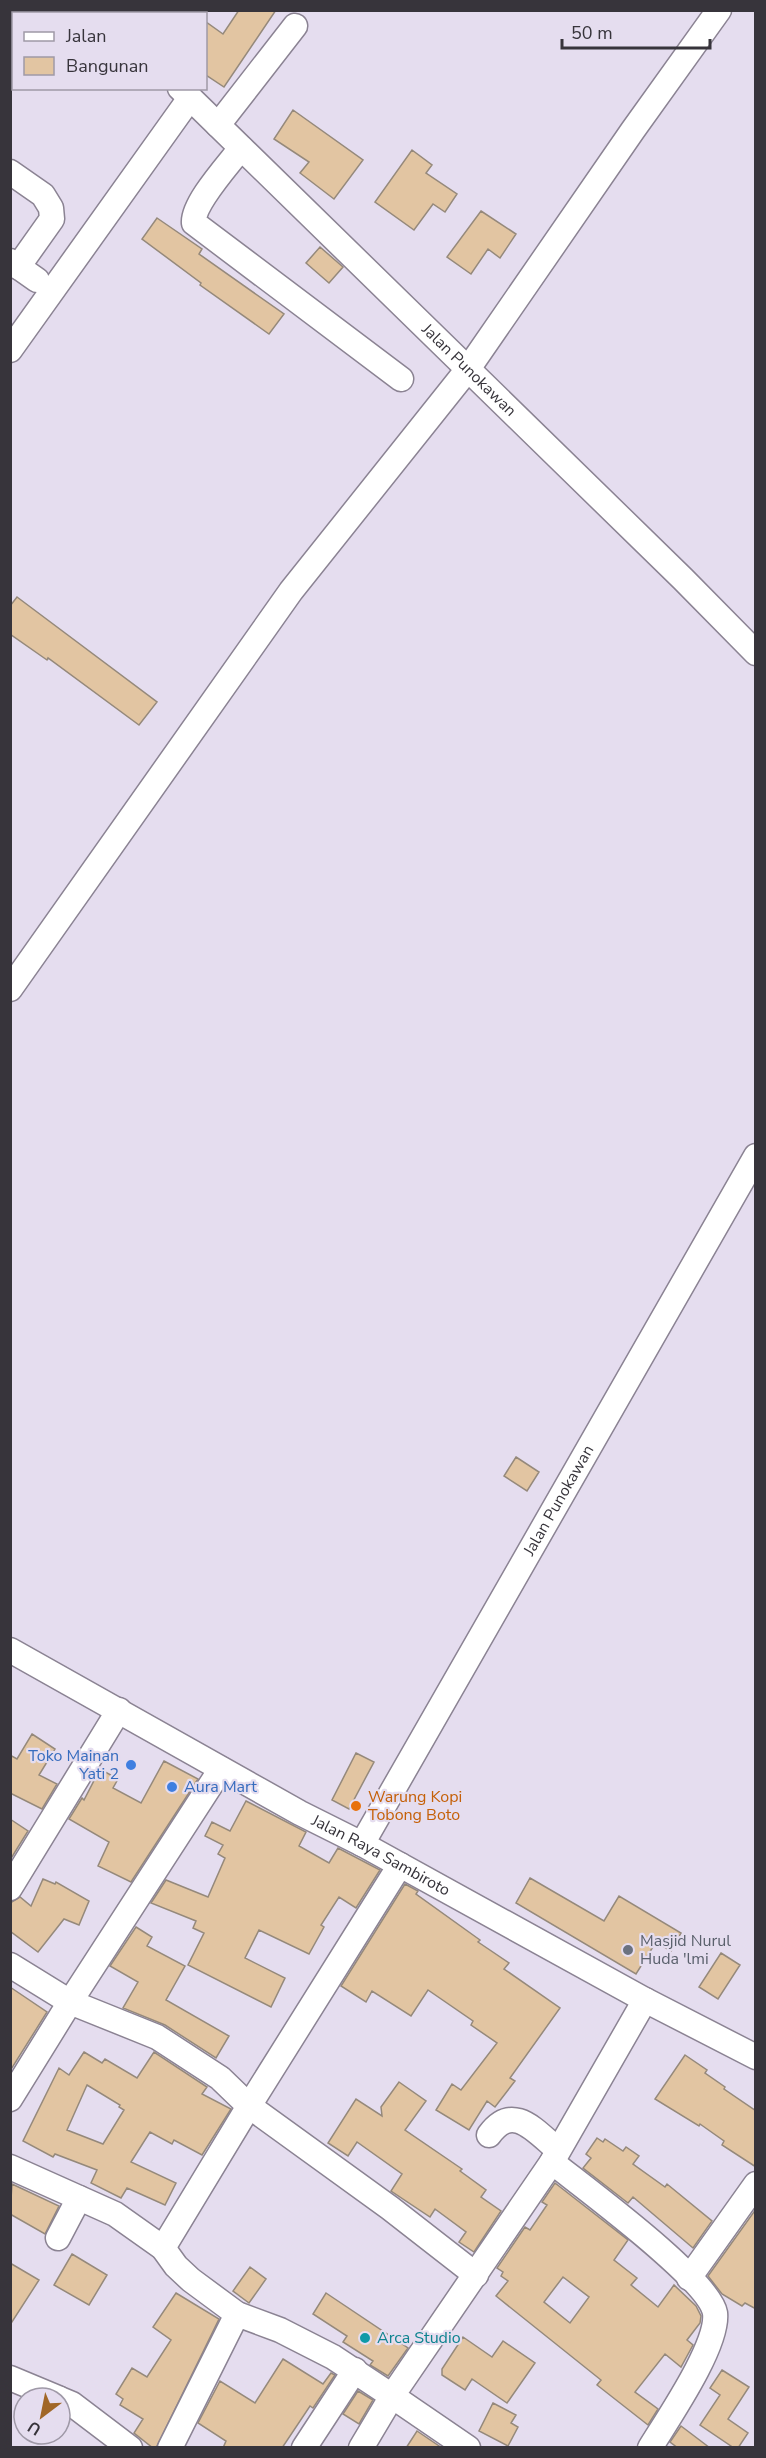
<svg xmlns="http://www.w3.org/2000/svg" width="766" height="2458" font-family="'Nunito Sans',sans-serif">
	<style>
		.building { fill: #e2c5a2; stroke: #95897b; stroke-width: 1.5; fill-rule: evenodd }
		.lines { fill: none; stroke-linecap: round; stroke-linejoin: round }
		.minor-casing { stroke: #8b8393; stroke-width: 27 }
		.minor { stroke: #fff; stroke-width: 24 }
		.shop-dot { fill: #3f7fe0; stroke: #e5ddef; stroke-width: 2 }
		.food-dot { fill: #e8710a; stroke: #e5ddef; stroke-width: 2 }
		.worship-dot { fill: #6b7280; stroke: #e5ddef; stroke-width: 2 }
		.culture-dot { fill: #0f9aa8; stroke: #e5ddef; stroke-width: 2 }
		.labels { text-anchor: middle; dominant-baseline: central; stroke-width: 4.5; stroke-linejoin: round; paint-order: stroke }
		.street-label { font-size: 16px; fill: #37343b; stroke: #e5ddef }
		.shop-label { font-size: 16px; fill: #366cbe; stroke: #e5ddef; text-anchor: end }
		.food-label { font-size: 16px; fill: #c56008; stroke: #e5ddef; text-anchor: start }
		.worship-label { font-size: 16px; fill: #5b616d; stroke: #e5ddef; text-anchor: start }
		.culture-label { font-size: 16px; fill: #0d838f; stroke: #e5ddef; text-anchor: start }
	</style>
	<rect width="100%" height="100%" fill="#e5ddef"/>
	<path class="building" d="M239,10H276L224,87L206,75V22L223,34Z
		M293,110L363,160L334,199L300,173L309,162L274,139Z
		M412,150L432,165L426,173L457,194L445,212L433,204L414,230L375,202Z
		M481,211L516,234L500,258L488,249L471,274L447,257Z
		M157,218L202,249L199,254L284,314L269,334L200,285L201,283L142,239Z
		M320,247L343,267L329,283L306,263Z
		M17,597L157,702L139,725L48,658L47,660L10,634V606Z
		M516,1457L539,1472L527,1491L504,1476Z
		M32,1734L55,1749L39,1775L57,1784L42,1809L10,1793V1755L17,1759Z
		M356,1753L374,1762L349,1809L332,1800Z
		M164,1761L198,1779L131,1882L98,1866L109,1842L69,1819L82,1798L84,1800L100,1769L118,1779L113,1788L141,1803Z
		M246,1801L306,1832L299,1846L329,1863L338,1848L380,1870L356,1908L339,1897L321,1925L324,1927L309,1954L259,1930L245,1958L285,1978L271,2007L188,1965L204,1933L193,1928L196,1921L151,1903L166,1880L208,1897L225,1858L218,1854L223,1845L205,1836L212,1822L230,1831Z
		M10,1819L28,1831L10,1860Z
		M530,1878L604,1921L619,1896L681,1933L671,1951L656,1942L636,1974L516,1903Z
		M43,1879L55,1884L56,1882L89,1901L79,1925L64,1919L38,1952L10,1931V1903L20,1897L31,1906Z
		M405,1884L418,1891L416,1894L480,1940L478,1942L509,1963L504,1969L560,2008L510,2078L515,2081L495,2107L487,2101L469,2130L436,2110L452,2084L461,2090L497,2043L471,2025L473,2021L428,1990L411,2016L372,1991L366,2002L341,1986Z
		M136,1927L152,1937L147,1946L185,1966L166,2000L229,2036L216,2058L165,2025L123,2008L138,1982L110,1966Z
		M721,1953L740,1965L718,1999L699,1987Z
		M10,1987L47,2012L10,2071Z
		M84,2052L102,2063L105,2059L137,2078L154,2052L207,2087L202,2094L231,2109L202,2155L174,2140L172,2144L150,2132L131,2162L176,2183L165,2205L127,2188L121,2198L91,2183L97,2170L55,2154L53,2157L23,2141L59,2068L69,2075ZM87,2085L120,2105L119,2107L124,2110L103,2144L67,2130Z
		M685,2055L707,2070L705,2073L725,2087L724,2089L756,2111V2167L722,2145L724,2141L700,2124L699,2126L655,2099Z
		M399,2082L426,2101L405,2130L462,2169L460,2171L486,2190L481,2197L501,2211L474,2252L459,2242L466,2232L435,2209L430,2217L391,2191L402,2174L357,2142L348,2156L328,2143L356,2099L382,2116L381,2107Z
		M597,2138L603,2142L605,2139L623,2151L626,2147L639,2156L633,2164L665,2187L667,2184L712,2221L693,2248L633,2197L628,2203L583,2168L591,2158L586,2154Z
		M555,2183L628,2240L614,2260L637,2278L631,2285L658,2307L674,2285L696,2306L701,2316L700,2323L687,2340L693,2345L681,2367L665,2354L635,2392L658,2409L648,2425L597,2385L601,2380L496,2296L508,2281L501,2276L503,2272L497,2268L525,2227L530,2230L547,2205L542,2202ZM563,2277L589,2297L570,2323L544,2302Z
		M12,2184L59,2206L45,2234L10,2214Z
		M756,2209V2309L745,2303L742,2306L722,2294L708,2276Z
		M72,2254L107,2275L89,2305L54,2285Z
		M10,2263L39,2280L10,2325Z
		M250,2267L266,2279L249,2303L233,2291Z
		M176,2293L219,2319L156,2448H153L134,2433L143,2419L120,2405L123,2399L116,2394L132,2368L147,2377L171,2340L153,2327Z
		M326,2293L408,2348L388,2376L370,2365L373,2361L343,2342L347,2336L313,2314Z
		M463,2337L492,2357L503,2341L535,2363L507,2403L472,2379L465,2390L442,2375V2369Z
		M283,2359L323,2384L331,2373L335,2375L313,2408L310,2406L282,2448H223L226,2441L198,2423L220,2381L255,2403Z
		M722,2370L749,2387L728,2419L748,2433L738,2448H734L700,2425L720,2395L710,2388Z
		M358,2391L373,2400L359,2424L343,2414Z
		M493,2403L516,2415L511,2423L518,2427L508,2446L479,2431Z
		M681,2426L710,2448H678L670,2442Z
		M417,2431L442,2448H406Z"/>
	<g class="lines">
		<g class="minor-casing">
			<g id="minor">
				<path d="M100,10L103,14"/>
				<path id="s1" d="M180,88L683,579L756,653"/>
				<path d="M218,125L295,26"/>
				<path d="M241,148C229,164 192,204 194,223L401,379"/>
				<path d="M10,172L43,195L51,208L52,219L18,267"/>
				<path d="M10,261L37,280"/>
				<path d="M10,350L190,98"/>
				<path d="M10,989L291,591L468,369L633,130L719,10"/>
				<path id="s2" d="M10,1650L300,1813L362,1844L645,2000L756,2057"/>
				<path id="s3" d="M362,1844L756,1156"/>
				<path d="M10,1888L119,1710"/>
				<path d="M10,1965L70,2002L157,2037L220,2078L249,2106L390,2208L476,2275"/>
				<path d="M10,2099L70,2002L221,1769"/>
				<path d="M489,2135C513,2102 535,2131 558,2150"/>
				<path d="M552,2162C583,2187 709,2279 715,2313C719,2345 667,2420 650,2448"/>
				<path d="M10,2167L115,2214L163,2248L176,2266L191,2280L237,2314L280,2330L333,2357L392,2396L361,2448"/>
				<path d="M58,2238L79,2198"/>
				<path d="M163,2248L249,2106L400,1865"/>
				<path d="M689,2278L756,2184"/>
				<path d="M10,2378L58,2398"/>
				<path d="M60,2399L72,2404L130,2448"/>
				<path d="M170,2448L237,2314"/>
				<path d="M304,2448L355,2370"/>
				<path d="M468,2448L392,2396L552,2162L645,2000"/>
			</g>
		</g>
		<use href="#minor" class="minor"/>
	</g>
	<g class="shop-dot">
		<circle cx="131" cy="1765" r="6"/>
		<circle cx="172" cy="1787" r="6"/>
	</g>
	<circle class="food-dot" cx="356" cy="1806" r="6"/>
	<circle class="worship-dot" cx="628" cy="1950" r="6"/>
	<circle class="culture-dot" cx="365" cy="2338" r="6"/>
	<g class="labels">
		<g class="street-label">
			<text stroke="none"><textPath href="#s1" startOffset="404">Jalan Punokawan</textPath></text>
			<text stroke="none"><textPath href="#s3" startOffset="396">Jalan Punokawan</textPath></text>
			<text stroke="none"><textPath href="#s2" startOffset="424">Jalan Raya Sambiroto</textPath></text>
		</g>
		<g class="shop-label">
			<text x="119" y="1756">Toko Mainan<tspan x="119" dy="18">Yati 2</tspan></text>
			<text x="184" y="1787" text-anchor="start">Aura Mart</text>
		</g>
		<g class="food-label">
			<text x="368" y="1797">Warung Kopi<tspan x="368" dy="18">Tobong Boto</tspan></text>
		</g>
		<g class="worship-label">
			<text x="640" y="1941">Masjid Nurul<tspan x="640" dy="18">Huda 'lmi</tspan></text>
		</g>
		<g class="culture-label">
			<text x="377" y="2338">Arca Studio</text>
		</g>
	</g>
	<rect width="766" height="2458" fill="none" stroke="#37343b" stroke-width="24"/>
	<rect x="12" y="12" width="195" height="78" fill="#e5ddef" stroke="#9f99a7" stroke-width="1.5"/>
	<rect x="24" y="32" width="30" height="9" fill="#ffffff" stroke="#9f99a7" stroke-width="1.5"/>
	<text x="66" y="42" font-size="18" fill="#37343b">Jalan</text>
	<rect x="24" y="57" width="30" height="18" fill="#e2c5a2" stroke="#9f99a7" stroke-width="1.5"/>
	<text x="66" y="72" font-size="18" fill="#37343b">Bangunan</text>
	<g transform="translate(42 2416) rotate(212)"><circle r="28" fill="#e5ddef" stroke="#9f99a7" stroke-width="1.5"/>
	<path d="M0-4.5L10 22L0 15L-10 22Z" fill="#a16727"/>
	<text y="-9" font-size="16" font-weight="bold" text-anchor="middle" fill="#37343b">U</text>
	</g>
	<path d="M562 39v9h148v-9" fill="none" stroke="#37343b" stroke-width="3"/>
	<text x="571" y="39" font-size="18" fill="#37343b" stroke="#e5ddef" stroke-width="4.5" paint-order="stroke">50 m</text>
</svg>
